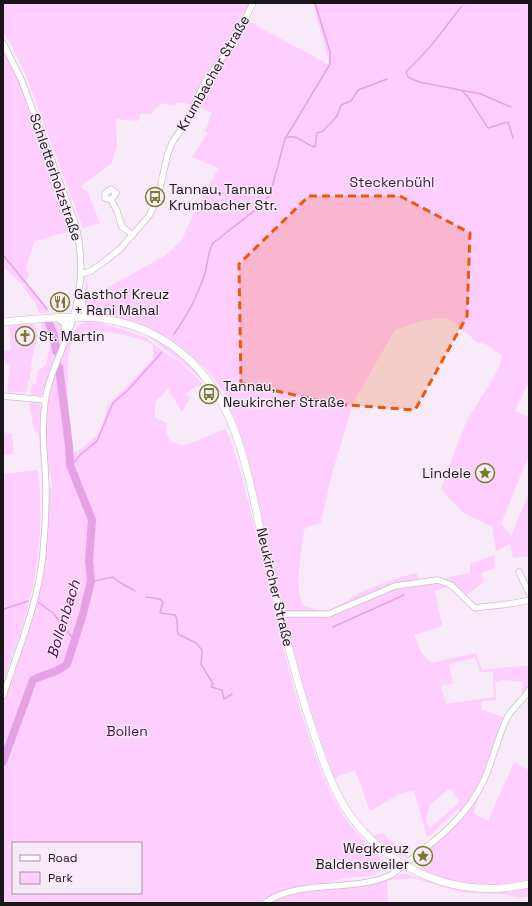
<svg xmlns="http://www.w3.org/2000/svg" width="532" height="906" font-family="'Space Grotesk',sans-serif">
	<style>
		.green { fill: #feceff; fill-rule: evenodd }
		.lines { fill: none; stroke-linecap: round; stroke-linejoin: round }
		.stream { stroke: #e5a1e6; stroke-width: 1.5 }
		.river { stroke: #e5a1e6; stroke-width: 8 }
		.minor-casing { stroke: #cbbdca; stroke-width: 7 }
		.major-casing { stroke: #cbbdca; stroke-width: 8 }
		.minor { stroke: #fff; stroke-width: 5.5 }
		.major { stroke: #fff; stroke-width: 7 }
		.marked { fill: #e8590c; fill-opacity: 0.2; stroke: #e8590c; stroke-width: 3; stroke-dasharray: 8 5; stroke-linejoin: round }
		.labels { text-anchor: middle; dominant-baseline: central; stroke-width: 3; stroke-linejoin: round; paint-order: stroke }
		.street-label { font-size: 14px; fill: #1b161b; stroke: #f8eaf8 }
		.park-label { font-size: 14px; fill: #4b0f4e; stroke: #f8eaf8 }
		.poi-label { font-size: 14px; fill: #1b161b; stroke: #f8eaf8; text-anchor: start }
		.water-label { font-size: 15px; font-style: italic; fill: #550059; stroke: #f8eaf8 }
	</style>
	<rect width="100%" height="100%" fill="#f8eaf8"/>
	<path class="green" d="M3,3H251L242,24L193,105L177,102L175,106L161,103L151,114L141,113L138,121L116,119L117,146L112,163L81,186L88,193L100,223L83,228L26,76L13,48L3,33Z
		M313,3H529V382L515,411L529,417V454L501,524L511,536L529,493V556L513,558L510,544L496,551L492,527L463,513L441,489C449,468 456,446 465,425C474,404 500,376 502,355L485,344L477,342L451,320L440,318L422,321L395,330L354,401L333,470L321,522L319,524L307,527L304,530C302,546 295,587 301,600C303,605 305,606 310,608C332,617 349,597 368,589C384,583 401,577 417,573L418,581L409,582L332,613L284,611L281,610L245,449L234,417L224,399L226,395C200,353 153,327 106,315C102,310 96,313 90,311C81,306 86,284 87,276L88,291L91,297L166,255L182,240L191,219L218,168L192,157L208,133L205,131L212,113L196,106L208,80L246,20L328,64L329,62Z
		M3,46L15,69L74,230L35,241L26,267L29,275L23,285L5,268L3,269Z
		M27,283L42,301L50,312L39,313L36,304L23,287Z
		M51,321L62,324L65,334L50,370L44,392L40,396H32L30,390L32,384H36L38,371L46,365L50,345L48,340L40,339L42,322Z
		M86,321H96L145,337L164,352L180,362L202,383L199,387L198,384L186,394L190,398L182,412L168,389L155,402V418L167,423L166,431L170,441L184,446L225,429L230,438C259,528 273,622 301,712C312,745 322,780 340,810C352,830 368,844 383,861L382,870C371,880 355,875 341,879C337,880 333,882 329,883L330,887L374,883L401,874H408L437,884L464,890L502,891L529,888V896L518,898L505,894L464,893L413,878L387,880L388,903H3V704L38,596L50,488H52C51,471 44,454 44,436C45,410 59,332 86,321ZM89,331C111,331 133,336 153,344V359L107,407L103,423L98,434L80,450L73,453C70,434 63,357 72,343C75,337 83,334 89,331ZM13,843H141V893H13Z
		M34,323L38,335L30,367L32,368L26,393L7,392L10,365L6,363L3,357L4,350L11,351L9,326Z
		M148,336C171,348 190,361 204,382L202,381C186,363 166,352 148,336Z
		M34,401L39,403L41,407L40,438L41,468L39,434L34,430L29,404Z
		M3,432L12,434L14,454L3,455Z
		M38,470C42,504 41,541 35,575C29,612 15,648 3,684V474Z
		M494,555L495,568L481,573L484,582L464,596L440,579L470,573V564Z
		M438,581L451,586L435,591L442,626L414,635L422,654L432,663L476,653L482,670L529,665V687L521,699L523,682L504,680L495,682L496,700L481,701L482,710L506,718L478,789L460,814L458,809L427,838L414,791C396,793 386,803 370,811L355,770L334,778L307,700L284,618L285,616H322L396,587ZM475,658L480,672H493L494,697L446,704L441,686L453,683L449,664ZM450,788L460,802L430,828L426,821L430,805Z
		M514,762L529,770V881C493,889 458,885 423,871L419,861L420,858L450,831L468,811L481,792L473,813L488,821Z
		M383,833C390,843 404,848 407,856C393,858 382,844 372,836Z"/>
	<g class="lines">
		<path class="stream" d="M464,4L465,3
			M406,72L408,77L419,82L481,94L511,107
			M406,72L430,47L461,7
			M461,90L468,97L488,128L508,122L513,138
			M286,138C298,133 304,145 315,147L317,133L323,131L337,116L341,105L351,101L358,90L387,79
			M3,255L47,309
			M174,334C188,314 196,299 204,276C208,265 207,253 213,243L258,208L270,195L285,139L330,64V52L315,3
			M70,467L81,454L97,441L113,403L128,390L162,352
			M90,582L113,577L119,582L135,591
			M146,597L160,599L163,602L160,613L175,615C179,620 176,628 178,634L196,643L202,650L201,664L213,684L211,687L222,690L224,699L232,694
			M38,602L53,613L75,641
			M3,611L4,609L28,601
			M333,627L404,595"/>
		<path class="river" d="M49,323L54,336L56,351
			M3,762L33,680C44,674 58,673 67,664L83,614L91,581L89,561L92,520L70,465L69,446L59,367"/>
		<g class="minor-casing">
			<path id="minor" d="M3,43L21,79L76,226C85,265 81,299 67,336C59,358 48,379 45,402C41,431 45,458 46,487C46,509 45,531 43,553C39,602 18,650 3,696
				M111,200L116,193L111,189L105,193V198L111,200L117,211L122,227L133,235
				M81,274L91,271L105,261L120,249L149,216L157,200L168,153L172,143L186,122L206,80L233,43L253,3
				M3,396L45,400
				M519,572L529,593
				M280,614H329L395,586L438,580L451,585L475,608C493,605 511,605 529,600
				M265,903C300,878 353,893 391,875C426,847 463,824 483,782C493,761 497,737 508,716C514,706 524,700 529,690"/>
		</g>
		<g class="major-casing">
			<path id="major" d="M80,296L83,309L91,317
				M57,317L65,323L68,335
				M3,322C57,317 110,309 160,338C232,379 245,459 261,533C274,591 288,649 305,706C316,740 326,775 344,806C362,835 389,859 420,873C454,889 492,892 529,884"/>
		</g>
		<use href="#minor" class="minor"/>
		<use href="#major" class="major"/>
	</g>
	<path class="marked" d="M309,196H400L470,233L467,316L415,410L335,404L241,383L239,264Z"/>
	<defs>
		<g id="bus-ring" transform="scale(1)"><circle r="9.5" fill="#f8eaf8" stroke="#747f2b" stroke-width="1.5"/><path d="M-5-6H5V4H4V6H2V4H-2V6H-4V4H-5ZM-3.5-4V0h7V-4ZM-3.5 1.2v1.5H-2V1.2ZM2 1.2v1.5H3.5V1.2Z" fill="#747f2b"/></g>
		<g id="restaurant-ring" transform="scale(1)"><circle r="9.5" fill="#f8eaf8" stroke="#747f2b" stroke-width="1.5"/><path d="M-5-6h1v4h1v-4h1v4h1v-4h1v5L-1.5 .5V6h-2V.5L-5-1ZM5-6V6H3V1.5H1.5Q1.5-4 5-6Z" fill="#747f2b"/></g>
		<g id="church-ring" transform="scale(1)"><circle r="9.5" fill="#f8eaf8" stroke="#747f2b" stroke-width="1.5"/><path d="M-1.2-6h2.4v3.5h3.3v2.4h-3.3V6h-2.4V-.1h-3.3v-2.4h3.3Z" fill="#747f2b"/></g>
		<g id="sight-ring" transform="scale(1)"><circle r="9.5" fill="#f8eaf8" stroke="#747f2b" stroke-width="1.5"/><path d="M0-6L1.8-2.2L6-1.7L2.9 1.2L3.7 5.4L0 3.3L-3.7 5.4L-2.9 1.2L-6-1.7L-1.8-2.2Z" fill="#747f2b"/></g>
	</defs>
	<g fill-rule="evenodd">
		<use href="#bus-ring" x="155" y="197"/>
		<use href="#restaurant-ring" x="60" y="302"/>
		<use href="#church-ring" x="25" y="336"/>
		<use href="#bus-ring" x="209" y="394"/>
		<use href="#sight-ring" x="485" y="473"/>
		<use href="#sight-ring" x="423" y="856"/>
	</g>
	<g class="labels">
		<g class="street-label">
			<text transform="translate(213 73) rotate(-60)">Krumbacher Straße</text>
			<text transform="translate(56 177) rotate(71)">Schletterholzstraße</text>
			<text transform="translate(275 587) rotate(77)">Neukircher Straße</text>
		</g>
		<g class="park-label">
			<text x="392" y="182">Steckenbühl</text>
			<text x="127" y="731">Bollen</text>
		</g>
		<g class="poi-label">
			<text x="169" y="189">Tannau, Tannau<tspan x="169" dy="16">Krumbacher Str.</tspan></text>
			<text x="74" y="294">Gasthof Kreuz<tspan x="74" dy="16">+ Rani Mahal</tspan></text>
			<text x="39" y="336">St. Martin</text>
			<text x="223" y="386">Tannau,<tspan x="223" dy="16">Neukircher Straße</tspan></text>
			<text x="471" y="473" text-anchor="end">Lindele</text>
			<text x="409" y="848" text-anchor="end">Wegkreuz<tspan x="409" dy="16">Baldensweiler</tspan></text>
		</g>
		<g class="water-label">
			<text transform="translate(63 619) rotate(-73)">Bollenbach</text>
		</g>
	</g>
	<rect width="532" height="906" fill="none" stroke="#1b161b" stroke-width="8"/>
	<rect x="12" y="842" width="130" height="52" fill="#f8eaf8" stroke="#a095a0"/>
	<rect x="20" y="855" width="20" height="6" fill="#ffffff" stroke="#a095a0"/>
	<text x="48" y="862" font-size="12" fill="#1b161b">Road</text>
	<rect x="20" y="872" width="20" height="12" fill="#feceff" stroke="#a095a0"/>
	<text x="48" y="882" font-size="12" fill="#1b161b">Park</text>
</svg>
